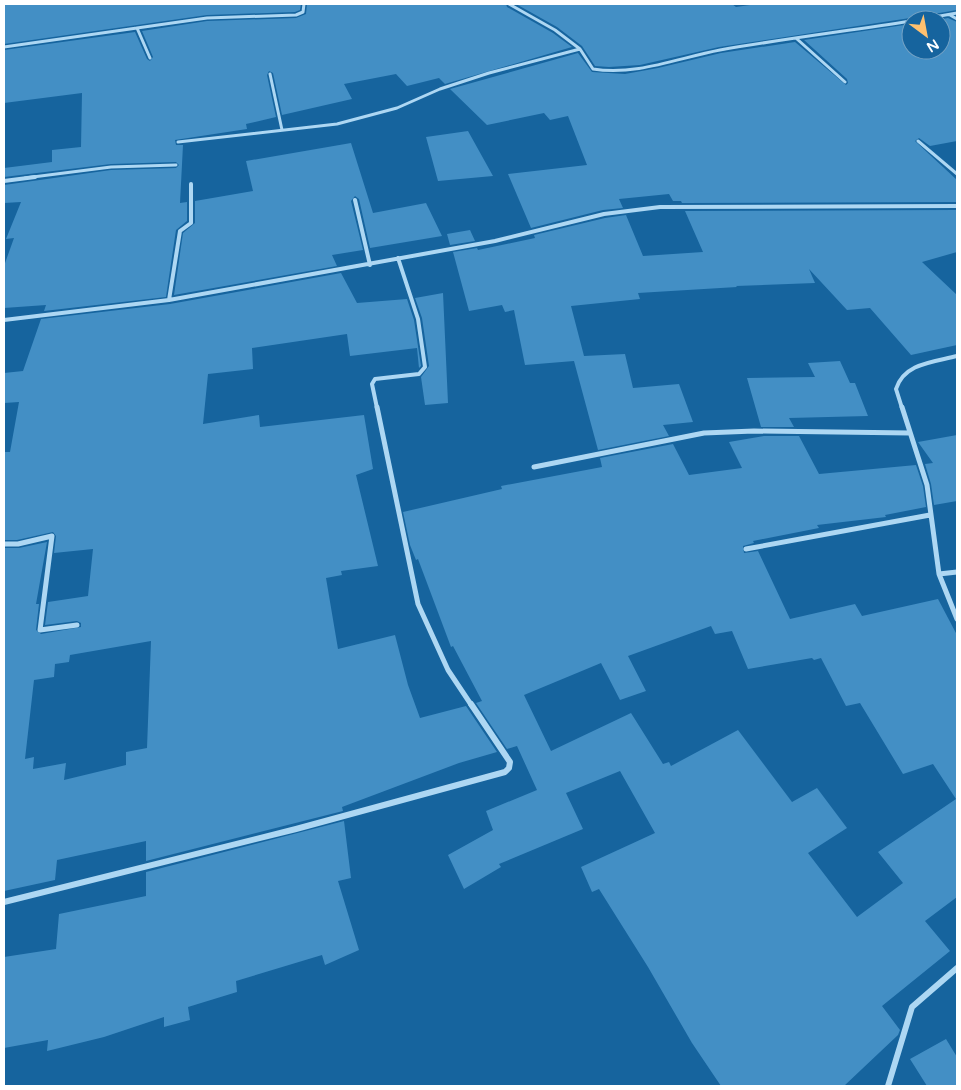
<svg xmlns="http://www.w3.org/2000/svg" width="961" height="1090" font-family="'Varela Round',sans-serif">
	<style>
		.building { fill: #438fc5; fill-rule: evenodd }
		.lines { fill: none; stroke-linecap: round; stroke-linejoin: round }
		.minor-far3 { stroke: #add7f3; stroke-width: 3 }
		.minor-far2 { stroke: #add7f3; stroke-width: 4 }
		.minor-far1 { stroke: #add7f3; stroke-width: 5 }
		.minor { stroke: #add7f3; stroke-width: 6 }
	</style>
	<rect width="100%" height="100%" fill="#16649e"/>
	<path class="building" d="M4,4H301L300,10L295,12L207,15L4,44Z
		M307,4H506L507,7L553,33L572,47L445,84L439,78L407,86L396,74L344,84L352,99L282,115L273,73L269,71L267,75L276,117L246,124L247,129L175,140L176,145H183L180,203L187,202V221L176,230L166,297L44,311L46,305L4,308V266L14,238L6,239L21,202L4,203V185L111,170L176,168L179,165L176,162L111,164L4,177V168L52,162V150L81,147L82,93L4,103V50L135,32L147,59L150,61L153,57L142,31L207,21L296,18L306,14Z
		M516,4H732L736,7L757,4H957V10L916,17L914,19L910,18L719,47L640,65L609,67L595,66L582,46L557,27Z
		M948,18L957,22V141L930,146L919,138L915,141L957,180V202L682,203L681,201H673L669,194L619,199L623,208L603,210L531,228L508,174L587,165L568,116L550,120L544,113L487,125L450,89L578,53L592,72L625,74L658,68L721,53L795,42L846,85L848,83L847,79L804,40L911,24V50H941V20H937Z
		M468,131L493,176L438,181L426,137Z
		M351,143L373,213L426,203L442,236L370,248L359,199L355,196L351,201L363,250L332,255L337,266L174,295L183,233L195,223V201L253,191L246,161Z
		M957,210V252L922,262L957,295V345L911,355L870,308L847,310L809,269L815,283L736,286L737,287L638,293L640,299L571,306L584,356L625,354L633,388L679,384L693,422L663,425L669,436L598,450L574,361L525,365L514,310L505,312L502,305L469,311L453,252L477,248L478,250L535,238L534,235L605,218L626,215L643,256L703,252L685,211Z
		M470,230L475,241L450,245L447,234Z
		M341,273L357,303L407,299L414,320L421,366L419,368L417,348L350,356L347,334L252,348L253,369L208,374L203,424L259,415L260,427L364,415L373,469L356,475L378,566L341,571L342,575L326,578L338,649L395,635L408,685L420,718L466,706L497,752L459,763L342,807L343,811L146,861V841L57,860L55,880L4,891V548H19L47,542L36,604H39L36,630L41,634L81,627V623L77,621L45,625L48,602L88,596L93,549L54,553L56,536L53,532L17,540H4V452H10L19,402L4,403V373L23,371L41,319L170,304ZM151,641L147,748L126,752V765L64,780L66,763L33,769L34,757L25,759L34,680L54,677L55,664L69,662L70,655Z
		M443,293L448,403L425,405L421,377L429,366L422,318L415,298Z
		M840,361L850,383H855L868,416L789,418L794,427H761L747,378L815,377L808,363Z
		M957,435V501L934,505L931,484L925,464L933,463L918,442Z
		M764,436H799L819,474L916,465L923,486L926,507L885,515L886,517L817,525L819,528L753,541L754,543L743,546L744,553L758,551L790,619L855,604L862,616L938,599L957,635V897L925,921L950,951L882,1006L900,1030L898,1035L844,1086H721L692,1043L648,967L599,889L592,892L581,867L655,833L620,771L566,793L583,829L499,864L501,867L464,889L448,855L493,830L486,811L537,790L517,746L507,749L476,703L482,701L453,646L451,647L418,559L416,560L410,545L403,512L502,489L501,486L602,467L600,458L673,444L689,475L742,468L729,442ZM711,626L715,634L732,631L748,669L812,658L814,660L821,658L846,706L860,703L903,774L933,764L956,799L878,852L903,883L857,917L808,853L847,828L817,788L792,802L738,730L671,766L669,762L663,764L631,713L551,751L524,695L601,663L620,700L646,691L628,656Z
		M344,821L351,878L338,881L359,950L325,965L322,955L236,981L237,992L188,1007L190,1020L164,1027V1017L104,1037L47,1051L48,1040L4,1048V957L56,949L59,914L146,896V872Z
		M946,1039L957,1057V1086H927L910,1059Z"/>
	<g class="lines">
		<path class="minor-far3" d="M509,4L555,30L580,49L593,69C636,76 678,58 720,50C783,39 847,31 911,21
			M950,15L957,19
			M917,20L957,13
			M137,28L150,58
			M797,39L845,82
			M4,47L207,18L296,15L303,12L304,4
			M270,74L282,130
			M918,141L957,174
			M178,142L337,124L397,108L440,89L489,73L580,49
			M25,178L111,167L176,165"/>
		<path class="minor-far2" d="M4,181L35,177
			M355,200L370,265
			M169,300L180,231L191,223V184
			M4,320L169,300L495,241L604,214L660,207L957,206
			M377,408L372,384L375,379L419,374L425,367L418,319L398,258
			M902,408L896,389C904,363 934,362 957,356"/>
		<path class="minor-far1" d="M377,407L418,604L448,670L472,706
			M902,407L927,485L939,574L957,619
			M534,467L704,433L754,431L910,433
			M4,544H18L52,536L40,630L77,625
			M746,549L930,515
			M939,574L957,572"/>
		<path class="minor" d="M4,902L296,829L505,772L509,768L510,762L471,704
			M888,1086L912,1007L957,968"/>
	</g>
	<rect width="961" height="1090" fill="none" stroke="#ffffff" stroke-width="10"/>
	<g transform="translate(926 35) rotate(148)"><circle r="24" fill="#16649e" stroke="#73a2c5"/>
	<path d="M0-4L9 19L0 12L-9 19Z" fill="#ffc16f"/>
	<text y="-8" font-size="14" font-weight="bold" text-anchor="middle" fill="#ffffff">N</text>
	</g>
</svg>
